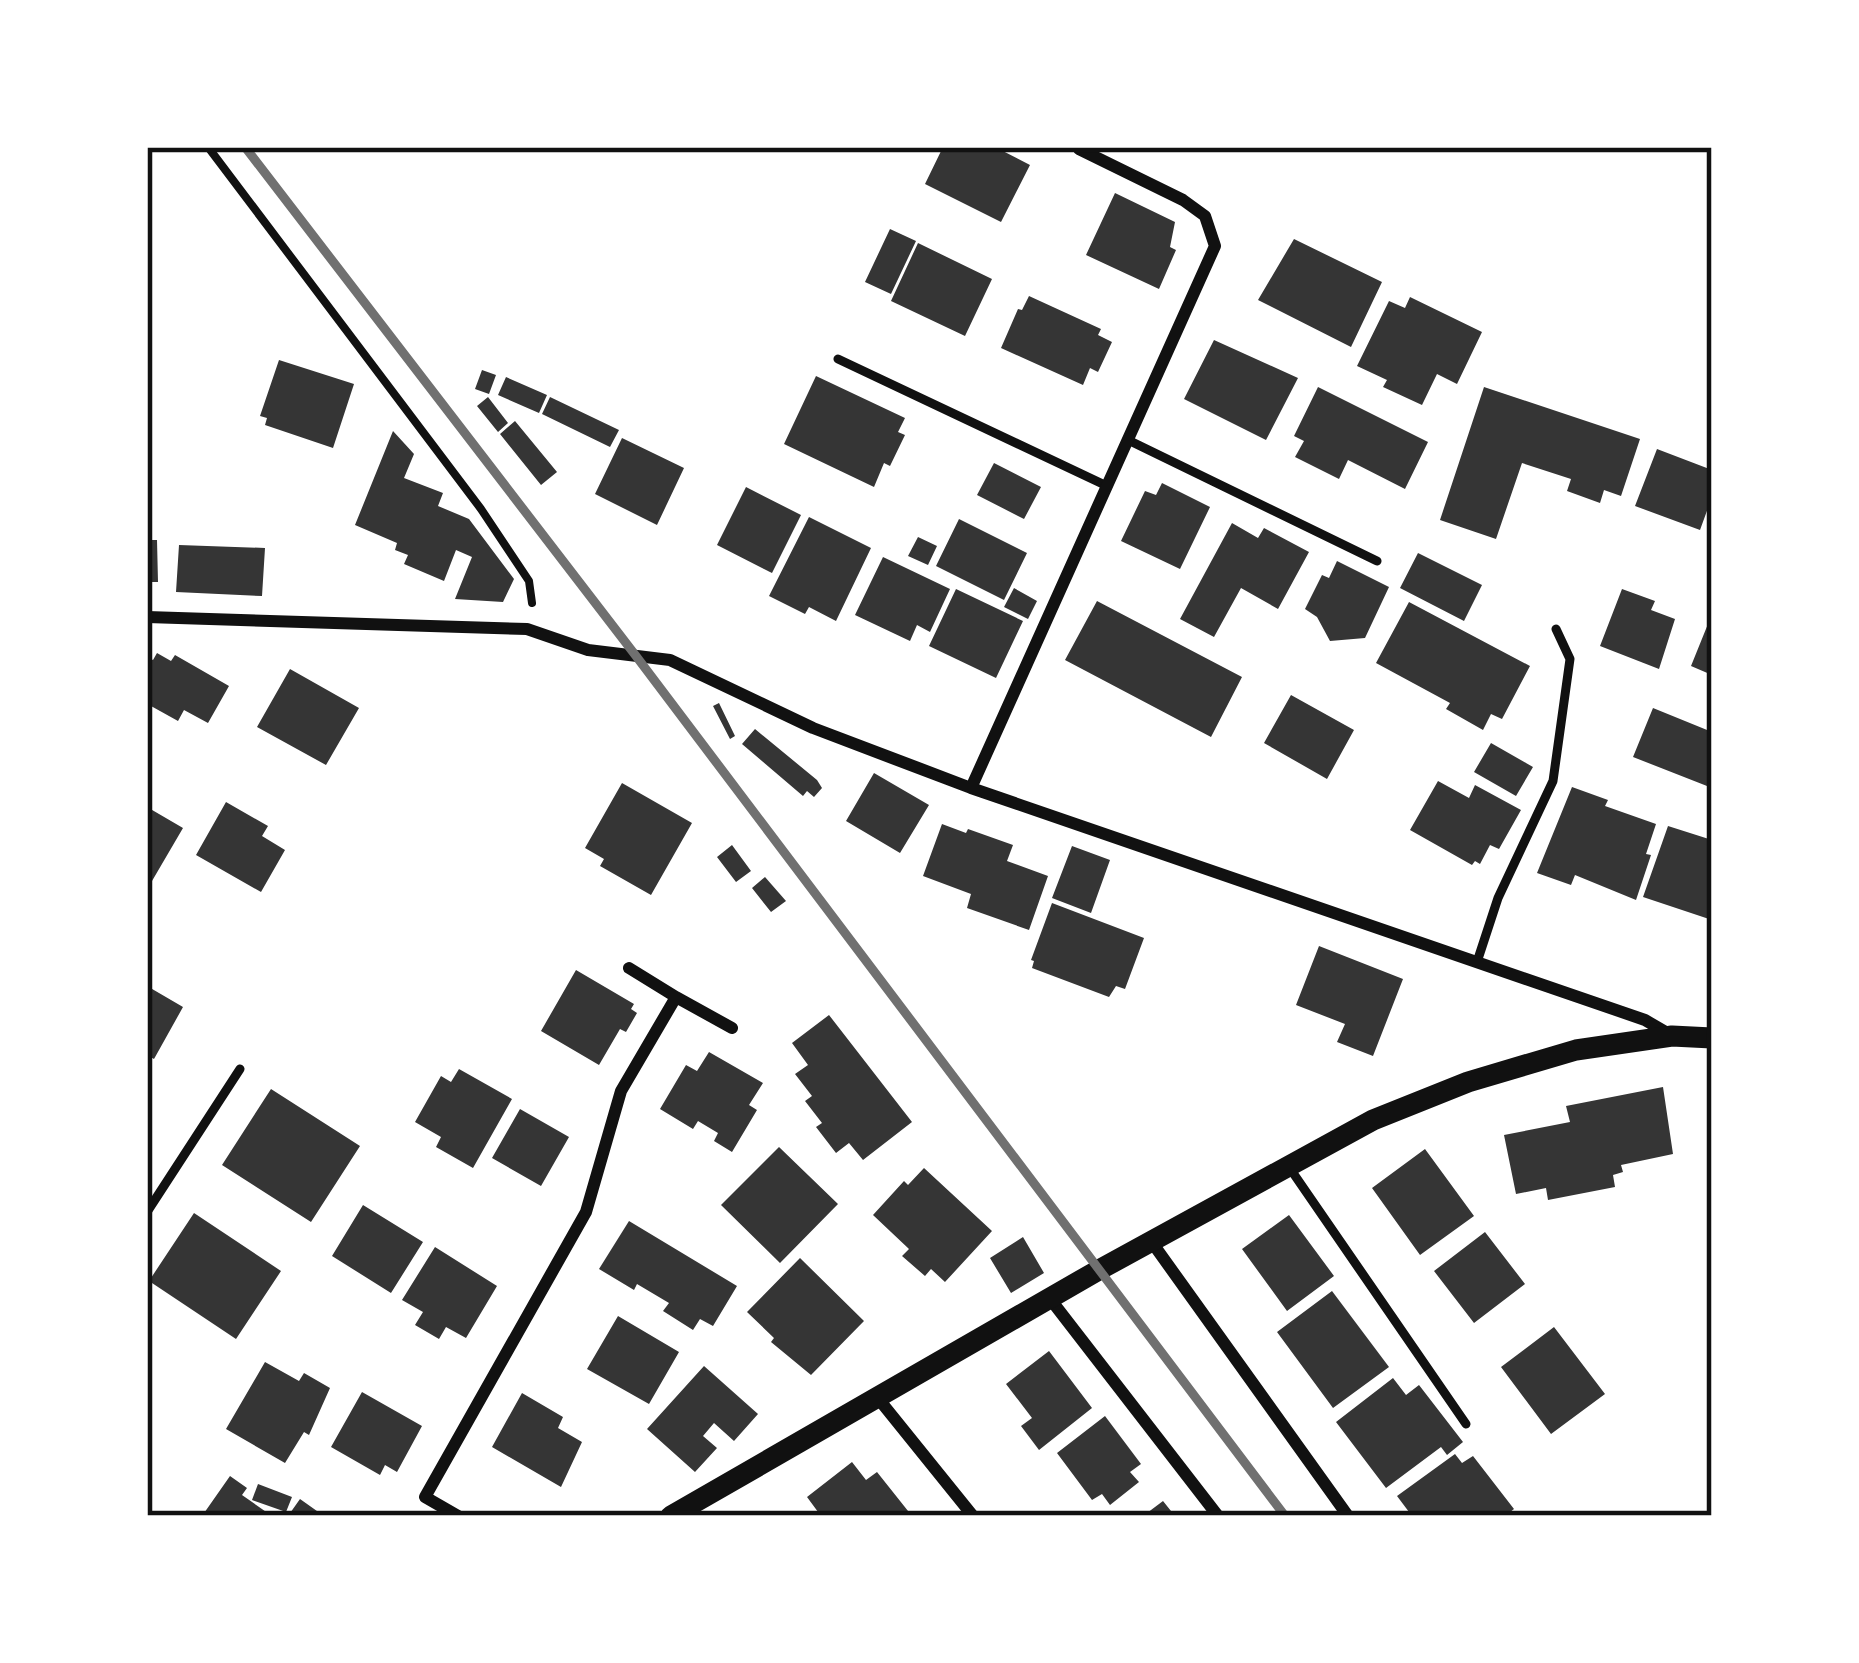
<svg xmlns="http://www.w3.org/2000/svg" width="1859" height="1663" font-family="'Varela Round',sans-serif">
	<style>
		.building { fill: #353535 }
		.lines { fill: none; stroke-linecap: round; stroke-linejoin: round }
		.path { stroke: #111; stroke-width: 8 }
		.service { stroke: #111; stroke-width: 9 }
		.minor { stroke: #111; stroke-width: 12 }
		.tertiary { stroke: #111; stroke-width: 21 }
		.rail { stroke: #707070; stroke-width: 9 }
		.neatline { fill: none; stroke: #111; stroke-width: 4.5 }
	</style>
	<rect width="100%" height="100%" fill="#fff"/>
	<path class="building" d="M943,147H995L1030,165L1001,222L925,184Z
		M1115,193L1175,222L1170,247L1176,250L1159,289L1086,255Z
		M890,229L916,241L891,294L865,282Z
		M1294,239L1382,282L1351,347L1258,300Z
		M918,243L992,279L965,336L891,301Z
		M1029,296L1101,329L1098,335L1112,342L1098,372L1090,368L1083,385L1001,348L1018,309L1022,310Z
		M1410,297L1482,332L1457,384L1437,374L1422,405L1383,387L1387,380L1357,366L1389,301L1405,308Z
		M1214,340L1298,378L1266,440L1184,399Z
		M279,360L354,384L333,448L265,425L267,418L260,416Z
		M482,370L496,375L489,394L475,389Z
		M816,376L905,418L898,432L905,435L890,466L884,463L874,487L784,444Z
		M506,377L547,395L539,413L498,395Z
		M1318,387L1428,442L1405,489L1348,460L1339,479L1295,457L1304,441L1294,436Z
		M1484,387L1640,439L1621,496L1604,490L1600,503L1567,491L1571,479L1522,463L1496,539L1440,520Z
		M488,397L508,423L498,432L477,406Z
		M550,397L619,430L610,447L542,414Z
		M515,421L557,472L541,485L500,434Z
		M393,431L414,454L404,478L443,493L438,506L469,519L514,579L503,602L455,599L472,557L456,550L444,581L404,564L408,555L395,550L397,543L355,525Z
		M622,438L684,468L657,525L595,494Z
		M1657,449L1712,470V497L1700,530L1635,506Z
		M994,463L1041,487L1024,519L977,495Z
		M1162,483L1210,507L1180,569L1121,541L1145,491L1156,495Z
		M746,487L801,515L772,573L717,545Z
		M809,517L871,548L836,621L809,607L805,614L769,596Z
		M959,519L1027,553L1004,600L936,566Z
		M1232,523L1258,538L1264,528L1309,552L1278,609L1241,588L1214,637L1180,619Z
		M918,537L937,546L928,565L908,556Z
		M147,540H157L158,582H147Z
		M179,545L265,548L262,596L176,592Z
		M1418,553L1482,585L1464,621L1400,588Z
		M883,557L950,589L930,632L917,625L910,641L855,615Z
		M1337,561L1389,587L1365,638L1330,641L1317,617L1305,609L1322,575L1329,578Z
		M1014,588L1037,601L1028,619L1004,607Z
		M956,589L1023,621L996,678L929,646Z
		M1622,589L1655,601L1651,610L1675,619L1659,669L1600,646Z
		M1097,601L1242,677L1211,737L1065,660Z
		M1409,602L1530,666L1502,719L1491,714L1483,730L1446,709L1450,703L1376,663Z
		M1712,614V675L1691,666Z
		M157,653L171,661L175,655L229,686L208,723L184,710L178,721L151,706L147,713V657L153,660Z
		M290,669L359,708L326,765L257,727Z
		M1291,695L1354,730L1327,779L1264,743Z
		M719,703L735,736L730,739L713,706Z
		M1653,708L1712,732V775L1707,786L1633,757Z
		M755,729L817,780L822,788L814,797L807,791L803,796L742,744Z
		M1491,743L1533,767L1516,796L1474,772Z
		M874,773L929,805L900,853L846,821Z
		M1438,781L1469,798L1475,785L1521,810L1499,849L1490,845L1480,864L1475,861L1472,865L1410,830Z
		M622,783L692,823L651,895L600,866L604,859L585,848Z
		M1572,787L1608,800L1605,806L1656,824L1646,854L1651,855L1636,900L1575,875L1571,885L1537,873Z
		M226,802L268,826L262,836L285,850L261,892L196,855Z
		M147,807L183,828L152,881L147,879Z
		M942,824L966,833L968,829L1013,845L1007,861L1048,876L1029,930L967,908L971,894L923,876Z
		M1668,826L1712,840V920L1643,897Z
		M732,845L751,871L736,882L717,857Z
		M1072,846L1110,860L1091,913L1052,898Z
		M765,877L786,901L771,912L752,888Z
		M1052,903L1144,938L1125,989L1116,986L1109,997L1032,968L1034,961L1031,960Z
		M1319,946L1403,979L1373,1056L1337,1042L1345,1024L1296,1005Z
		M576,970L634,1004L631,1009L637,1013L626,1032L620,1029L599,1065L541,1031Z
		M147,986L183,1007L154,1059L147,1055Z
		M829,1015L912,1122L863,1160L849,1143L836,1153L816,1127L822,1123L805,1101L812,1096L795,1074L808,1065L792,1043Z
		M709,1052L763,1083L749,1105L757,1110L732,1152L714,1141L718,1133L698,1121L693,1129L660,1109L686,1065L697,1071Z
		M459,1069L512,1099L473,1168L436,1147L441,1137L415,1122L441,1076L451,1082Z
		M1663,1087L1673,1154L1621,1165L1623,1172L1613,1175L1615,1187L1548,1200L1546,1188L1516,1194L1504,1135L1570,1122L1566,1106Z
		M271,1089L360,1146L311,1222L222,1165Z
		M520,1109L569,1137L541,1186L492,1158Z
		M779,1147L838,1204L780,1263L721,1205Z
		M1425,1149L1474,1216L1420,1255L1372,1188Z
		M924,1168L992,1231L945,1282L931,1269L925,1276L902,1256L909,1249L873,1215L904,1181L908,1185Z
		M363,1205L423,1242L391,1293L332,1256Z
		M194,1213L281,1271L236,1339L149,1281Z
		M1289,1215L1334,1276L1287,1311L1242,1249Z
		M629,1221L737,1286L713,1326L700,1319L693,1330L663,1311L669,1303L637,1284L634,1290L599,1269Z
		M1485,1232L1525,1284L1474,1323L1434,1271Z
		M1023,1237L1044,1273L1011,1293L990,1258Z
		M435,1247L497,1286L466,1338L446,1327L439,1339L415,1325L423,1312L402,1300Z
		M800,1258L864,1321L811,1375L771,1342L774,1338L747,1312Z
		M1332,1291L1389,1367L1333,1408L1277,1332Z
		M618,1316L679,1352L649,1404L587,1369Z
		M1554,1327L1605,1394L1551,1434L1501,1367Z
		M1049,1351L1092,1408L1039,1450L1021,1426L1032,1418L1006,1384Z
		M265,1362L299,1381L304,1373L330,1388L309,1435L304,1432L285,1463L226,1429Z
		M704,1366L758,1414L734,1441L714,1423L703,1436L717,1448L695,1472L647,1429Z
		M1393,1378L1406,1395L1419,1385L1463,1442L1447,1455L1441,1447L1386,1488L1336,1422Z
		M362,1392L422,1426L397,1472L385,1465L380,1475L331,1447Z
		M522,1393L563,1417L558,1428L582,1442L561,1487L492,1447Z
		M1105,1416L1141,1464L1130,1472L1139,1482L1110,1505L1102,1494L1092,1500L1057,1453Z
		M1455,1454L1462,1463L1473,1456L1514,1509L1505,1516H1412L1397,1496Z
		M852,1462L866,1480L877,1472L912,1516H821L807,1497Z
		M230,1476L247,1488L242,1495L272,1516H202Z
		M258,1484L292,1497L286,1512L252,1500Z
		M300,1499L324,1516H288Z
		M1163,1501L1175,1516H1143Z"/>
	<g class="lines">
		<path class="path" d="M208,147L481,509L529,581L532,603"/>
		<path class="service" d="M838,359L1107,486
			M1128,440L1377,561
			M1477,962L1498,898L1553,781L1570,659L1556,629
			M1289,1167L1466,1424
			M147,1212L240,1069"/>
		<path class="minor" d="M147,617L527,629L588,650L670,660L813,728L971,788L1645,1020L1669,1034
			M971,788L1215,246L1205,216L1183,200L1079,149
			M676,997L732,1028
			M1151,1241L1348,1516
			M1051,1300L1218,1516
			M877,1397L973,1516
			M458,1516L425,1497L586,1212L621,1091L676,997L629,968"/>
		<path class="tertiary" d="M671,1516L1097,1271L1373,1120L1468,1082L1576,1050L1672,1036L1712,1038"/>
		<path class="rail" d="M245,147L636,656L1285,1516"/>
	</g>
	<rect width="1859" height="1663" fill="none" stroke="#ffffff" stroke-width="300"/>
	<rect x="150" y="150" width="1559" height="1363" class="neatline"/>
</svg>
